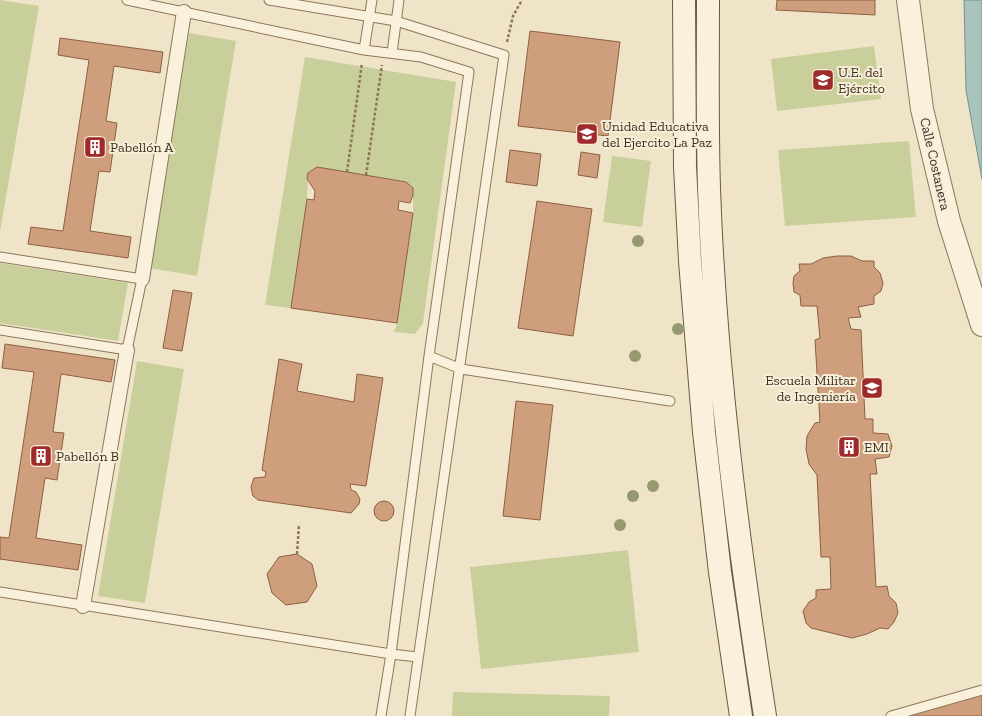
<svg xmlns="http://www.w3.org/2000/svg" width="982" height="716" font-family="'Zilla Slab',serif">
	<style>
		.green { fill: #c9cf9b }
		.water { fill: #a9c4bc; stroke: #6f938a }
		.building { fill: #cf9f7d; stroke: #8d5f41 }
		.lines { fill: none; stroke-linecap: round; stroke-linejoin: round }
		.service-casing { stroke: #8d765c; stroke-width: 11 }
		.pedestrian-casing { stroke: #8d765c; stroke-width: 16 }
		.tertiary-casing { stroke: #8d765c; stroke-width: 24 }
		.secondary-casing { stroke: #6f573f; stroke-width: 24 }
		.path { stroke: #8d765c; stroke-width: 2.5; stroke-dasharray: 3 2; stroke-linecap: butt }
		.service { stroke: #faf1dc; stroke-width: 9 }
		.pedestrian { stroke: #faf1dc; stroke-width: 14 }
		.tertiary { stroke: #faf1dc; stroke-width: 22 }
		.secondary { stroke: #faf1dc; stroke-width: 22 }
		.tree { fill: #96986f }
		.labels { text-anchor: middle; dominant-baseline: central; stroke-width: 4; stroke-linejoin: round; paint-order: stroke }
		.poi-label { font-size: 14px; fill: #3d2e20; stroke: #f7eed8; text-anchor: start }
		.street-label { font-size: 14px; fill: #3d2e20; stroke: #f7eed8 }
	</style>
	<rect width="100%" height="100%" fill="#f0e4c8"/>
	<path class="green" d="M0,0L39,6L0,232Z
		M189,33L236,41L197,276L150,268Z
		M874,46L881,99L777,111L771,59Z
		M305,57L456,82L423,323L415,334L394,332L397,323L413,213V188L405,182L317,167L308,173L307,199L291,308L265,305Z
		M909,141L916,217L785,226L778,150Z
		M612,156L651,161L642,227L603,222Z
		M0,263L128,283L118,341L0,323Z
		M137,361L184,369L145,603L98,596Z
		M628,550L639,652L481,669L470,567Z
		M453,692L610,696L609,716H452Z"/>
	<path class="water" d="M964,0H982V179L966,90Z"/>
	<path class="building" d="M777,0H875V15L776,10Z
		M530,31L620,42L608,136L518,126Z
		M60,38L163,52L160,73L114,66L106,121L117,123L110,172L99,171L90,231L131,237L128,258L28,244L31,227L63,231L89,60L58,55Z
		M510,150L541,154L537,186L506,182Z
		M581,152L600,155L597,178L578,175Z
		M317,167L406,182L413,188V195L410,203L399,201L398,210L413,213L397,323L291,308L307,199L314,200L315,191L307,179L308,173Z
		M537,201L592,209L573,336L518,328Z
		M837,256H851L862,261H874V267L880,273L883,283L881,291L874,296V304L858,307L861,317L848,318L851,329L861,330L865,419H873V433L888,434L892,446L889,457L875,459L877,474H870L876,587L887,586L889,596L896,603L898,613L894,622L888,629L880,628L867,634L852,638L811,628L806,623L803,611L809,602L816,598V590L831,589L830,557H821L817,475L809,464L806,449L807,436L815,423L820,422L815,340L820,338L817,306H801L800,295L794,292L793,283L794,276L800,271L799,264H811L823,258Z
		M173,290L192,293L182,351L163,348Z
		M5,344L115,360L111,382L61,374L53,432L64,433L57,480L45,478L36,538L82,545L78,570L0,559V537L9,538L34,372L2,368Z
		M279,359L302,364L297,391L354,402L357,374L383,378L366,486L350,484L351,490L356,492L360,499L359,504L351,513L258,500L253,496L251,487L254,478L265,477L266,472L262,470Z
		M516,401L553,405L540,520L503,516Z
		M374 511a10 10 0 1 1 20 0a10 10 0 1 1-20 0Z
		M297,554L312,564L317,586L307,602L286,605L272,593L267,574L279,557Z
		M982,692V716H895Z"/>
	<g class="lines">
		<g class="service-casing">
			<path id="service" d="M127,0L364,50L421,57L469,72L429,356L391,654L381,716
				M269,0L396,21L504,55L410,716
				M364,50L372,0
				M392,53L399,0
				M0,257L142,279L127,350L0,330
				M429,356L461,369L670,401
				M0,592L391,654L418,657
				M891,716L982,690"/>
		</g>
		<g class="pedestrian-casing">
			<path id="pedestrian" d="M142,279L184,12
				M83,606L127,350"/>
		</g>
		<g class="tertiary-casing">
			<path id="tertiary" d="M908,0L922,109L949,221L982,325"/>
		</g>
		<g class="secondary-casing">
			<path id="secondary" d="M684,0L685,167L690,261L704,432L720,572L741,716
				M708,0C708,63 707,125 709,188C715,365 738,541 765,716"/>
		</g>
		<path class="path" d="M507,42L513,16L522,0
			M347,172L362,63
			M366,175L382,65
			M297,554L299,524"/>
		<use href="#service" class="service"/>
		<use href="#pedestrian" class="pedestrian"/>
		<use href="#tertiary" class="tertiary"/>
		<use href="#secondary" class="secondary"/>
	</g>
	<g class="tree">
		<circle cx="638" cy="241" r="6"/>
		<circle cx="678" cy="329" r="6"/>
		<circle cx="635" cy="356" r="6"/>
		<circle cx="653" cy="486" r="6"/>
		<circle cx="633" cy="496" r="6"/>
		<circle cx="620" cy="525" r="6"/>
	</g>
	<defs>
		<g id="school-square" transform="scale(1.15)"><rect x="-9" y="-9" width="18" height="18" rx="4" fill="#9e2a2b" stroke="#f7eed8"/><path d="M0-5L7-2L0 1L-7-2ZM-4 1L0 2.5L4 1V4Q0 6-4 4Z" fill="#fff"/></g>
		<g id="building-square" transform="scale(1.15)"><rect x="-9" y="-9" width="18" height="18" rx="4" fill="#9e2a2b" stroke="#f7eed8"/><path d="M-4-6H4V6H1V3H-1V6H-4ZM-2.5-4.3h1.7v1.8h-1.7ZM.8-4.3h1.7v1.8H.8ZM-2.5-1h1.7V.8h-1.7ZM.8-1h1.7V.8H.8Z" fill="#fff"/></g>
		<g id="university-square" transform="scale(1.15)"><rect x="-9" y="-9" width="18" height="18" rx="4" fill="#9e2a2b" stroke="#f7eed8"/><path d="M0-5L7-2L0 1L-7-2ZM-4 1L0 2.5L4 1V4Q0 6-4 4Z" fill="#fff"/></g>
	</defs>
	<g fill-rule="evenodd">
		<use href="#school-square" x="823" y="80"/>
		<use href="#school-square" x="587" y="134"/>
		<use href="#building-square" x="95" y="147"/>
		<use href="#university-square" x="872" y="388"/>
		<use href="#building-square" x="849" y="447"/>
		<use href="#building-square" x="41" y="456"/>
	</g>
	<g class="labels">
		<g class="poi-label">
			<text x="838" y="72">U.E. del<tspan x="838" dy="16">Ejército</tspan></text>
			<text x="602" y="126">Unidad Educativa<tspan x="602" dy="16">del Ejercito La Paz</tspan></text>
			<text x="110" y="147">Pabellón A</text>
			<text x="856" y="380" text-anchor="end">Escuela Militar<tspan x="856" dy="16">de Ingeniería</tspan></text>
			<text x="864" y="447">EMI</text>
			<text x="56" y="456">Pabellón B</text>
		</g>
		<g class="street-label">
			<text transform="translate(935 164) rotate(77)">Calle Costanera</text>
		</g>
	</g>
</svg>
